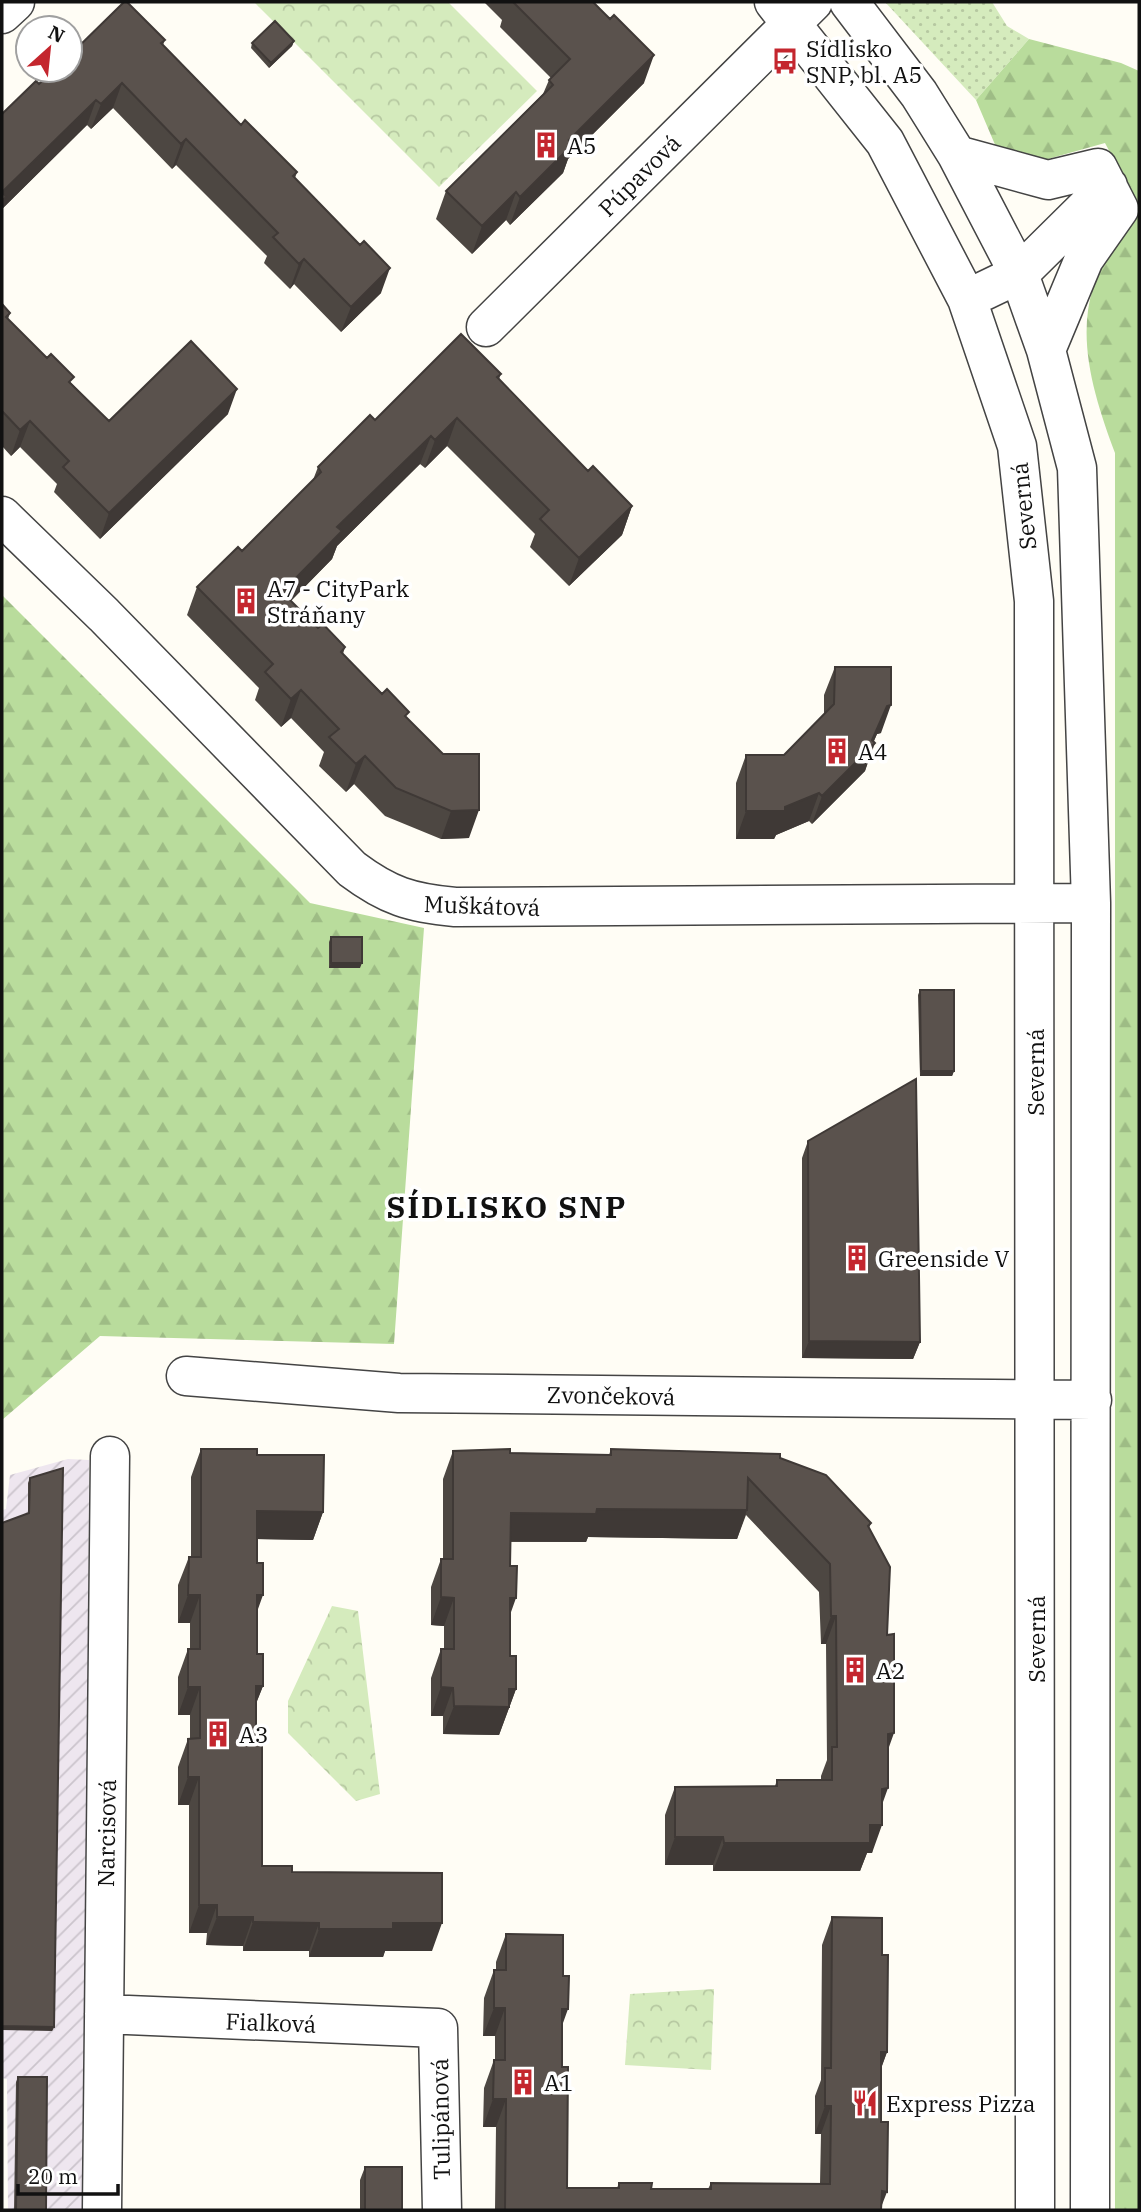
<svg xmlns="http://www.w3.org/2000/svg" width="1141" height="2212" font-family="'IBM Plex Serif',serif">
	<style>
		.industrial { fill: url(#industrial-furrows) }
		.grass { fill: url(#grass-dots) }
		.forest { fill: url(#forest-firs) }
		.park { fill: url(#park-crowns) }
		.lines { fill: none; stroke-linecap: round; stroke-linejoin: round }
		.minor-casing { stroke: #444; stroke-width: 41 }
		.minor { stroke: #fff; stroke-width: 38 }
		.wall { fill: #4d4742 }
		.shaded-wall { fill: #3f3936 }
		.building { fill: #5a524d; stroke: #3f3936; stroke-width: 2 }
		.labels { text-anchor: middle; dominant-baseline: central; stroke-width: 7; stroke-linejoin: round; paint-order: stroke }
		.poi-label { font-size: 23px; fill: #111; stroke: #fff; text-anchor: start }
		.street-label { font-size: 23px; fill: #111; stroke: #fff }
		.district-label { font-size: 30px; font-weight: bold; letter-spacing: 2px; fill: #111; stroke: #fff }
	</style>
	<defs>
		<pattern id="industrial-furrows" width="10" height="10" patternUnits="userSpaceOnUse" patternTransform="scale(1.75)"><rect width="10" height="10" fill="#eee6ef"/><path d="M-1 1l2-2M0 10L10 0M9 11l2-2" fill="none" stroke="#cbc4cc"/></pattern>
		<pattern id="grass-dots" width="8" height="8" patternUnits="userSpaceOnUse" patternTransform="scale(1.75)"><rect width="8" height="8" fill="#d5ebbd"/><path d="M2 2h.1M6 6h.1" fill="none" stroke="#b6c8a1" stroke-width="1.8" stroke-linecap="round"/></pattern>
		<pattern id="forest-firs" width="22" height="20" patternUnits="userSpaceOnUse" patternTransform="scale(1.75)"><rect width="22" height="20" fill="#b9dc9c"/><path d="M5 1l3.5 6h-7zM16 11l3.5 6h-7z" fill="#9ebc85"/></pattern>
		<pattern id="park-crowns" width="20" height="18" patternUnits="userSpaceOnUse" patternTransform="scale(1.75)"><rect width="20" height="18" fill="#d5ebbd"/><path d="M2 6a3 3 0 1 1 6 0M12 15a3 3 0 1 1 6 0" fill="none" stroke="#b6c8a1"/></pattern>
	</defs>
	<rect width="100%" height="100%" fill="#fffdf5"/>
	<path class="industrial" d="M68,1459L89,1460L86,2210H8L7,2079L2,2078V1510L6,1509L10,1475Z"/>
	<path class="grass" d="M885,2H992L1007,26L1029,39L976,100Z"/>
	<path class="forest" d="M1029,39L1121,63L1139,71V207L1105,143L1030,164L999,154L976,100Z
		M1139,208V2210H1115V453C1096,402 1076,342 1093,288C1102,259 1123,233 1139,208Z
		M2,595L310,903L424,928L394,1344L100,1336L2,1420Z"/>
	<path class="park" d="M254,2H448L537,91L439,187Z
		M332,1606L358,1611L380,1794L356,1801L288,1733V1701Z
		M714,1989L711,2070L625,2065L630,1994Z"/>
	<g class="lines">
		<g class="minor-casing">
			<path id="minor" d="M774,2L885,142L967,299L1017,446L1034,601L1035,2210
				M849,2L919,94L957,155L1019,274L1046,350L1077,468L1091,903L1090,2210
				M2,14L15,2
				M957,155L1048,180L1098,168L1119,209L1084,259L1046,350
				M967,299L1019,274L1108,186
				M486,327L813,2
				M2,516L104,615L352,869C388,896 411,903 455,907L1091,903
				M186,1376L399,1393L1092,1400
				M104,2014L438,2028L442,2210
				M102,2210L110,1456"/>
		</g>
		<use href="#minor" class="minor"/>
	</g>
	<path class="wall" d="M484,2H593L644,83L568,159L563,173L510,225L506,220L472,254L436,219L446,191L543,94L549,80L551,78L500,27L502,20Z
		M165,40L163,45L241,125L297,172L295,178L381,293L341,332L294,284L290,289L264,263L267,256L176,165L172,169L113,108L91,129L87,125L2,209L39,84Z
		M294,41L292,46L269,68L251,48L252,43Z
		M2,304L10,313L8,319L109,421L228,414L100,539L54,492L57,484L20,447L11,456L2,446Z
		M501,374L499,379L588,471L632,506L622,535L569,586L530,547L535,534L447,446L425,468L420,464L337,546L332,559L291,601L318,628L345,647L343,654L407,718L469,838L441,839L385,816L354,784L346,792L319,766L324,752L291,718L281,727L255,700L259,688L187,615L197,587L242,551L313,480L318,467L375,420Z
		M835,667L881,733L877,734L874,741L865,771L812,824L809,821L776,835L774,839H736V783L746,755H784L824,714V695Z
		M331,937L360,968H329V942Z
		M920,990L954,1071L952,1076H920L918,995Z
		M808,1141L920,1342L913,1359L802,1358V1158Z
		M201,1449L257,1455L323,1512L313,1540L257,1539V1654L263,1686L256,1703V1745L262,1866L292,1872L432,1951H385L383,1957H309V1951H243V1946L206,1945L207,1933H189V1805H178V1767L188,1739H190V1715H178V1677L188,1649H190V1623H178V1585L189,1557H191V1477Z
		M611,1449L780,1458L871,1523L869,1528L887,1635L888,1751L882,1805L872,1853H867L860,1871H713V1865H665V1815L675,1787L775,1786L777,1780H821V1776L827,1760L826,1644H821L819,1592L746,1515L737,1539L588,1537L586,1542H511L510,1656L516,1689L499,1735L443,1734V1716H431V1678L441,1649H444V1626L431,1625V1587L441,1559H443V1479L453,1451L609,1455Z
		M30,1478L54,2027L52,2031L28,1513V1483Z
		M832,1917L882,1955L887,2052L881,2068V2210H495L496,2127H483L484,2088L494,2060H495V2036H483L484,1998L494,1970H496V1962L506,1934L562,2027V2067L567,2188H617L619,2183L651,2189H708L711,2183L820,2184L821,2134H815V2096L821,2080L822,1945Z
		M18,2077L46,2210H14L16,2082Z
		M365,2167L402,2210H360V2180Z"/>
	<path class="shaded-wall" d="M294,41L292,46L269,68L271,63Z
		M654,55L644,83L568,159L563,173L510,225L520,197L569,140Z
		M122,83L113,108L91,129L101,104Z
		M96,100L87,125L2,209V192Z
		M186,139L176,165L172,169L181,144Z
		M516,192L506,220L472,254L482,226Z
		M304,259L294,284L290,289L299,264Z
		M390,268L381,293L341,332L351,307Z
		M237,389L228,414L100,539L109,513Z
		M457,418L447,446L425,468L435,440Z
		M30,421L20,447L11,456L20,430Z
		M431,436L420,464L337,546L332,559L272,620L282,592L337,527Z
		M632,506L622,535L569,586L579,558Z
		M301,690L291,718L281,727L291,699Z
		M891,705L881,733L877,734L871,747L875,743L865,771L812,824L822,796L887,706Z
		M365,756L354,784L346,792L356,764Z
		M819,793L809,821L776,835L774,839H736L746,811L785,807Z
		M479,810L469,838L441,839L451,811Z
		M331,963H362L360,968H329Z
		M921,1071H954L952,1076H920Z
		M809,1341L920,1342L913,1359L802,1358Z
		M597,1509L747,1510L737,1539L588,1537L586,1542L501,1541L511,1513Z
		M257,1511L323,1512L313,1540L247,1539Z
		M188,1595H200L190,1623H178Z
		M257,1595H263L253,1623Z
		M441,1597L454,1598L444,1626L431,1625Z
		M510,1598H516L506,1626Z
		M831,1616H836L826,1644H821Z
		M256,1686H263L252,1714Z
		M188,1687H200L190,1715H178Z
		M441,1687L453,1688L443,1716H431Z
		M509,1689H516L499,1735L443,1734L454,1706Z
		M894,1733L884,1761L888,1734Z
		M188,1777H199L189,1805H178Z
		M888,1788L878,1816L882,1789Z
		M870,1825H882L872,1853H867L860,1871H713L724,1843Z
		M675,1837H723L713,1865H665Z
		M199,1905H217L207,1933H189Z
		M217,1917H253L243,1946L206,1945Z
		M253,1922L319,1923L309,1951H243Z
		M393,1923H442L432,1951H385L383,1957H309L319,1929Z
		M494,2008H505L495,2036H483Z
		M562,2009H568L558,2037Z
		M2,2026L54,2027L52,2031L2,2030Z
		M881,2052H887L877,2080Z
		M493,2099H506L496,2127H483Z
		M825,2106H831L821,2134H815Z
		M882,2191L887,2192L880,2210Z"/>
	<path class="building" d="M124,2H127L165,40L161,43L241,125L245,120L297,172L293,176L360,245L364,241L390,268L351,307L304,259L299,264L273,237L278,233L186,139L181,144L122,83L101,104L96,100L2,192L6,197L2,201V114L36,81L39,84L54,70H70V55Z
		M513,2H593L610,19L614,15L654,55L569,140L573,144L520,197L516,192L482,226L446,191L553,85L549,80L570,59Z
		M275,21L294,41L271,63L252,43Z
		M2,304L10,313L6,317L47,358L51,354L74,377L69,382L109,421L191,341L237,389L109,513L63,467L69,461L30,421L20,430L2,411Z
		M461,334L501,374L497,377L588,471L593,466L632,506L579,558L540,519L549,510L457,418L435,440L431,436L337,527L342,531L282,592L318,628L323,624L345,647L341,652L382,694L387,689L409,712L405,716L443,754H479V810L451,811L396,788L365,756L356,764L329,737L339,729L301,690L291,699L265,672L273,664L197,587L238,547L242,551L321,472L318,467L370,415L375,420Z
		M835,667H891V705L887,706L872,740L875,743L822,796L819,793L785,807V811H746V755H784L834,704Z
		M331,937H362V963H331Z
		M920,990H954V1071H921Z
		M916,1079L920,1342L809,1341L808,1141Z
		M201,1449H257V1455H324L323,1512L257,1511V1563H263V1595H257V1654H263V1686H256V1745H262V1866H292V1872L442,1873V1923H393V1929H319V1923L253,1922V1917H217V1905H199V1777H188V1739L200,1738V1687H188V1649H200V1595H188L189,1557H201Z
		M510,1449V1453L611,1455V1449L780,1454V1458L826,1475L871,1523L868,1526L890,1567L887,1635L894,1634V1733L888,1734V1788L882,1789V1825H870V1843H724L723,1837H675V1787L777,1786V1780H832V1747H837L836,1616H831L830,1564L748,1478L747,1510L597,1509L596,1514L511,1513L510,1566H517L516,1598H510V1656H516V1689H509V1707L454,1706L453,1688L441,1687V1649H454V1598L441,1597V1559H453V1451Z
		M63,1468L54,2027L2,2026V1523L29,1513L30,1478Z
		M832,1917L882,1918V1955H888L887,2052H881V2122H888L887,2192L882,2191L881,2210H505L506,2099H493L494,2060H505V2008H494V1970H506V1934L563,1935V1976H569L568,2009H562V2067H568L567,2188H619V2183H652L651,2189H711V2183L830,2184L831,2106H825V2068H831Z
		M18,2077H47L46,2210H16Z
		M365,2167H402V2210H365Z"/>
	<defs>
		<g id="bus-bare" transform="scale(2.1)"><path d="M-5-6H5V4H4V6H2V4H-2V6H-4V4H-5ZM-3.5-4V0h7V-4ZM-3.5 1.2v1.5H-2V1.2ZM2 1.2v1.5H3.5V1.2Z" fill="#c4262e" stroke="#fff" stroke-width="2.5" paint-order="stroke"/></g>
		<g id="building-bare" transform="scale(2.1)"><path d="M-4-6H4V6H1V3H-1V6H-4ZM-2.5-4.3h1.7v1.8h-1.7ZM.8-4.3h1.7v1.8H.8ZM-2.5-1h1.7V.8h-1.7ZM.8-1h1.7V.8H.8Z" fill="#c4262e" stroke="#fff" stroke-width="2.5" paint-order="stroke"/></g>
		<g id="restaurant-bare" transform="scale(2.1)"><path d="M-5-6h1v4h1v-4h1v4h1v-4h1v5L-1.5 .5V6h-2V.5L-5-1ZM5-6V6H3V1.5H1.5Q1.5-4 5-6Z" fill="#c4262e" stroke="#fff" stroke-width="2.5" paint-order="stroke"/></g>
	</defs>
	<g fill-rule="evenodd">
		<use href="#bus-bare" x="785" y="61"/>
		<use href="#building-bare" x="546" y="145"/>
		<use href="#building-bare" x="246" y="601"/>
		<use href="#building-bare" x="837" y="751"/>
		<use href="#building-bare" x="857" y="1258"/>
		<use href="#building-bare" x="855" y="1670"/>
		<use href="#building-bare" x="218" y="1734"/>
		<use href="#building-bare" x="523" y="2082"/>
		<use href="#restaurant-bare" x="865" y="2103"/>
	</g>
	<g class="labels">
		<g class="poi-label">
			<text x="806" y="48">Sídlisko<tspan x="806" dy="26">SNP, bl. A5</tspan></text>
			<text x="567" y="145">A5</text>
			<text x="267" y="588">A7 - CityPark<tspan x="267" dy="26">Stráňany</tspan></text>
			<text x="858" y="751">A4</text>
			<text x="878" y="1258">Greenside V</text>
			<text x="876" y="1670">A2</text>
			<text x="239" y="1734">A3</text>
			<text x="544" y="2082">A1</text>
			<text x="886" y="2103">Express Pizza</text>
		</g>
		<g class="street-label">
			<text transform="translate(639 175) rotate(-45)">Púpavová</text>
			<text transform="translate(1023 506) rotate(-96)">Severná</text>
			<text transform="translate(482 905) rotate(2)">Muškátová</text>
			<text transform="translate(1035 1072) rotate(-90)">Severná</text>
			<text transform="translate(611 1395) rotate(1)">Zvončeková</text>
			<text transform="translate(1036 1639) rotate(-90)">Severná</text>
			<text transform="translate(106 1833) rotate(-89)">Narcisová</text>
			<text transform="translate(271 2022) rotate(2)">Fialková</text>
			<text transform="translate(440 2119) rotate(-91)">Tulipánová</text>
		</g>
		<g class="district-label">
			<text x="507" y="1206">SÍDLISKO SNP</text>
		</g>
	</g>
	<rect width="1141" height="2212" fill="none" stroke="#111111" stroke-width="7"/>
	<g transform="translate(49 49) rotate(27)"><circle r="33" fill="#ffffff" stroke="#a0a0a0" stroke-width="2"/>
	<path d="M0-5L12 26L0 18L-12 26Z" fill="#c4262e"/>
	<text y="-10" font-size="19" font-weight="bold" text-anchor="middle" fill="#111111">N</text>
	</g>
	<path d="M18 2184v10h100v-10" fill="none" stroke="#111111" stroke-width="3.5"/>
	<text x="28" y="2184" font-size="21" fill="#111111" stroke="#ffffff" stroke-width="5" paint-order="stroke">20 m</text>
</svg>
